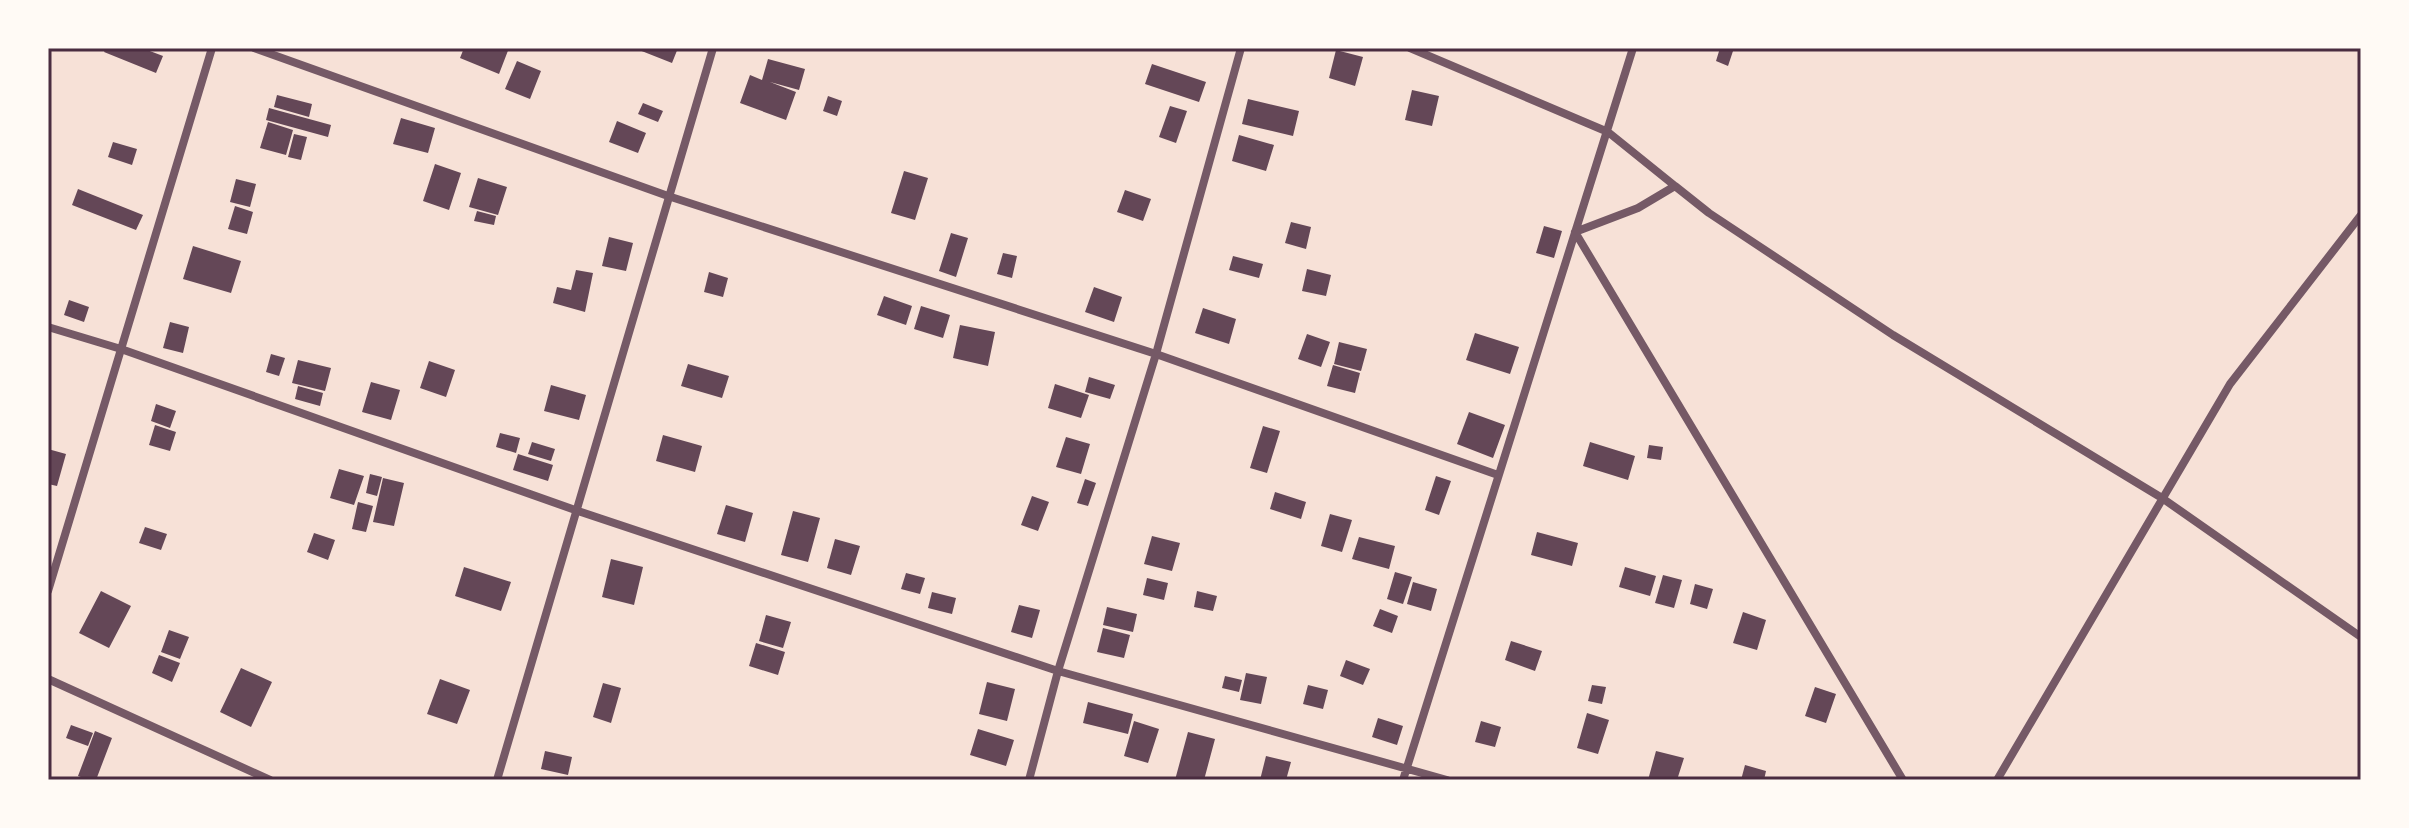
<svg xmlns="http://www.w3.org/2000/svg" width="2409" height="828" font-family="Barlow,sans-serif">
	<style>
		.building { fill: #644757 }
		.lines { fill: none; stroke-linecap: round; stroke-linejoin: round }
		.minor { stroke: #755966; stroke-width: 8 }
		.neatline { fill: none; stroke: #4a2c40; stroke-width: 3 }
	</style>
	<rect width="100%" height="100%" fill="#f7e1d7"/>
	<path class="building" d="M106,48H142L163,56L156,73L104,52Z
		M464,48H509L499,74L460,58Z
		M634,48H678L672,63Z
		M1720,48H1734L1728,66L1716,61Z
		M1336,50L1363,57L1355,86L1329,78Z
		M768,59L805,69L799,90L770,82L796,92L786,120L740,103L750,75L762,80Z
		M517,61L541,71L530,99L505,89Z
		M1152,64L1206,82L1199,102L1145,84Z
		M1412,90L1439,96L1432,126L1405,120Z
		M277,95L312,104L309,117L274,107Z
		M828,96L842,101L837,116L823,111Z
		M1248,99L1299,111L1293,136L1242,124Z
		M643,103L663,111L658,122L638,114Z
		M1170,106L1187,111L1176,143L1159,137Z
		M269,108L331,125L328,137L266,120Z
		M401,118L435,128L428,153L393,144Z
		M617,121L646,133L638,153L609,142Z
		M268,122L293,130L286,155L260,148Z
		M294,134L307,137L301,160L288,157Z
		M1239,135L1274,145L1266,171L1232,161Z
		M113,142L137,149L132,165L108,157Z
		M435,164L461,173L449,210L423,201Z
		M904,171L928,178L915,220L891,213Z
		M478,178L507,187L498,215L469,207Z
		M236,179L256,184L250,207L230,202Z
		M78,189L143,215L136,230L72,205Z
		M1125,190L1151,199L1143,221L1117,212Z
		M235,206L253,212L247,234L228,229Z
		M477,211L496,216L494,225L474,221Z
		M1291,222L1311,227L1306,249L1285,243Z
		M1544,226L1562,231L1554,258L1536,253Z
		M951,233L968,238L956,277L939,271Z
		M609,237L633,243L626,271L602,266Z
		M193,246L241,261L231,293L183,279Z
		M1003,253L1017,256L1012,278L997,274Z
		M1233,256L1263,264L1259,278L1229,270Z
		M1307,269L1331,275L1326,296L1302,291Z
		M576,270L593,273L585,312L553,303L557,287L571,290Z
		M709,272L728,278L723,297L704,292Z
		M1094,287L1122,297L1114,322L1085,312Z
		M884,296L912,306L906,325L877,315Z
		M69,300L89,307L84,322L64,315Z
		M921,306L950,315L943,338L914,329Z
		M1203,308L1236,319L1229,344L1195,333Z
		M170,322L189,327L183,353L163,348Z
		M960,325L995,332L988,366L953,358Z
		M1475,333L1519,347L1510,374L1466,360Z
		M1307,334L1330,342L1321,367L1298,359Z
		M1339,342L1367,349L1361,371L1334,364Z
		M271,354L285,358L279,376L266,372Z
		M298,360L331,368L325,391L292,383Z
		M429,361L455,370L446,397L420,388Z
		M688,364L729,376L722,398L681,386Z
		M1333,365L1360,373L1355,393L1327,386Z
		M1089,377L1115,385L1110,399L1085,392Z
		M371,382L400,390L391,420L362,412Z
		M1055,384L1089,395L1081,418L1048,408Z
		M551,385L586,395L579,420L544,411Z
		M298,386L323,393L320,406L295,399Z
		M156,404L176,411L170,428L151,421Z
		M1469,412L1505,425L1493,458L1457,444Z
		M155,425L176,432L170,451L149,445Z
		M1263,426L1280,431L1267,473L1250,468Z
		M500,433L520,438L516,453L496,447Z
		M663,435L702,446L695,472L656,461Z
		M1066,437L1090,444L1081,474L1056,467Z
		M532,442L555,449L551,461L528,454Z
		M1590,442L1635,456L1628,480L1583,466Z
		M1649,445L1663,447L1661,460L1647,458Z
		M48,449L66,454L57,486L48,484Z
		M518,454L553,465L548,481L513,470Z
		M339,469L364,476L354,505L330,498Z
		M370,474L382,477L377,496L366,493Z
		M1436,476L1451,481L1439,515L1425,510Z
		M383,478L404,483L394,526L373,522Z
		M1085,479L1096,483L1088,506L1077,503Z
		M1275,492L1306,502L1301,519L1270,509Z
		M1032,496L1049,502L1038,531L1021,525Z
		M358,502L373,506L366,532L352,529Z
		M726,505L753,513L745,542L717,534Z
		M793,511L820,518L808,562L781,555Z
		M1330,514L1352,520L1342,552L1321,546Z
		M145,527L167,534L161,550L139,543Z
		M1537,532L1578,543L1572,566L1531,555Z
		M314,533L335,540L328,560L307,552Z
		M1152,536L1180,543L1172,571L1144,564Z
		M1359,537L1395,546L1389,569L1352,559Z
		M835,539L860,546L851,575L827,568Z
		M611,559L643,567L634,605L602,597Z
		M464,567L511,582L501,611L455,596Z
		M1625,567L1656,576L1650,596L1619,587Z
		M1395,572L1412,577L1403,604L1387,599Z
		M906,573L925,578L920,594L901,589Z
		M1663,575L1682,580L1674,608L1655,603Z
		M1147,578L1168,583L1164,600L1143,595Z
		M1413,582L1437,589L1431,611L1407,604Z
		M1695,584L1713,589L1707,609L1690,604Z
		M101,591L131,606L109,648L79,633Z
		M1197,591L1217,596L1213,611L1194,607Z
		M932,592L956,598L952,614L928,608Z
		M1019,605L1040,610L1032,638L1011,632Z
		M1107,607L1137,614L1133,632L1103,625Z
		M1380,609L1398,616L1392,633L1373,626Z
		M1743,612L1766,620L1757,650L1733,643Z
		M766,615L791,622L783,648L759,641Z
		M1103,628L1130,635L1124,658L1097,652Z
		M169,630L189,637L180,659L161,652Z
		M1511,641L1542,651L1535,671L1505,660Z
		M756,643L785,652L778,675L749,666Z
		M159,655L180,663L172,682L152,673Z
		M1346,660L1370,669L1363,685L1340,676Z
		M241,668L272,682L251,727L220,712Z
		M1246,673L1267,677L1261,704L1240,700Z
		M1225,676L1242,680L1239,692L1222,688Z
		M440,679L470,690L457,724L427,714Z
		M987,682L1015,689L1007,721L979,714Z
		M603,683L621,688L611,723L593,717Z
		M1308,685L1328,690L1323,709L1303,704Z
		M1592,685L1606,687L1602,704L1588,701Z
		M1815,687L1836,694L1826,723L1805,716Z
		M1088,702L1133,714L1128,734L1083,723Z
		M1587,713L1609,720L1598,754L1577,748Z
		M1378,718L1403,726L1397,745L1372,737Z
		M1134,721L1159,729L1148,763L1124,756Z
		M1481,721L1501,727L1495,747L1475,742Z
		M71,725L93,733L88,746L66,738Z
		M978,729L1014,740L1006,766L970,755Z
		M95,731L112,738L96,780H89L78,776Z
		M1188,732L1215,739L1204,780H1175Z
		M545,751L572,757L568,775L541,769Z
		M1656,751L1684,758L1677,780H1648Z
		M1266,756L1291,762L1286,780H1260Z
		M1745,765L1766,771L1764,780H1741Z"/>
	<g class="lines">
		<path class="minor" d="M254,48L668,196L1156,354L1498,475
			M1410,48L1608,132L1675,186
			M48,327L121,349L578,511L1058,671L1447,780
			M48,591L212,48
			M48,679L270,780
			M497,780L713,48
			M1029,780L1058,671L1156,354L1241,48
			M1403,780L1633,48
			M1903,780L1575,232L1638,208L1675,186L1709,213L1893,335L2162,498L2361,637
			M1997,780L2230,384L2361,215"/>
	</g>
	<rect width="2409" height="828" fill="none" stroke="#fffaf5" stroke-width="100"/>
	<rect x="50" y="50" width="2309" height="728" class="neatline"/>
</svg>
